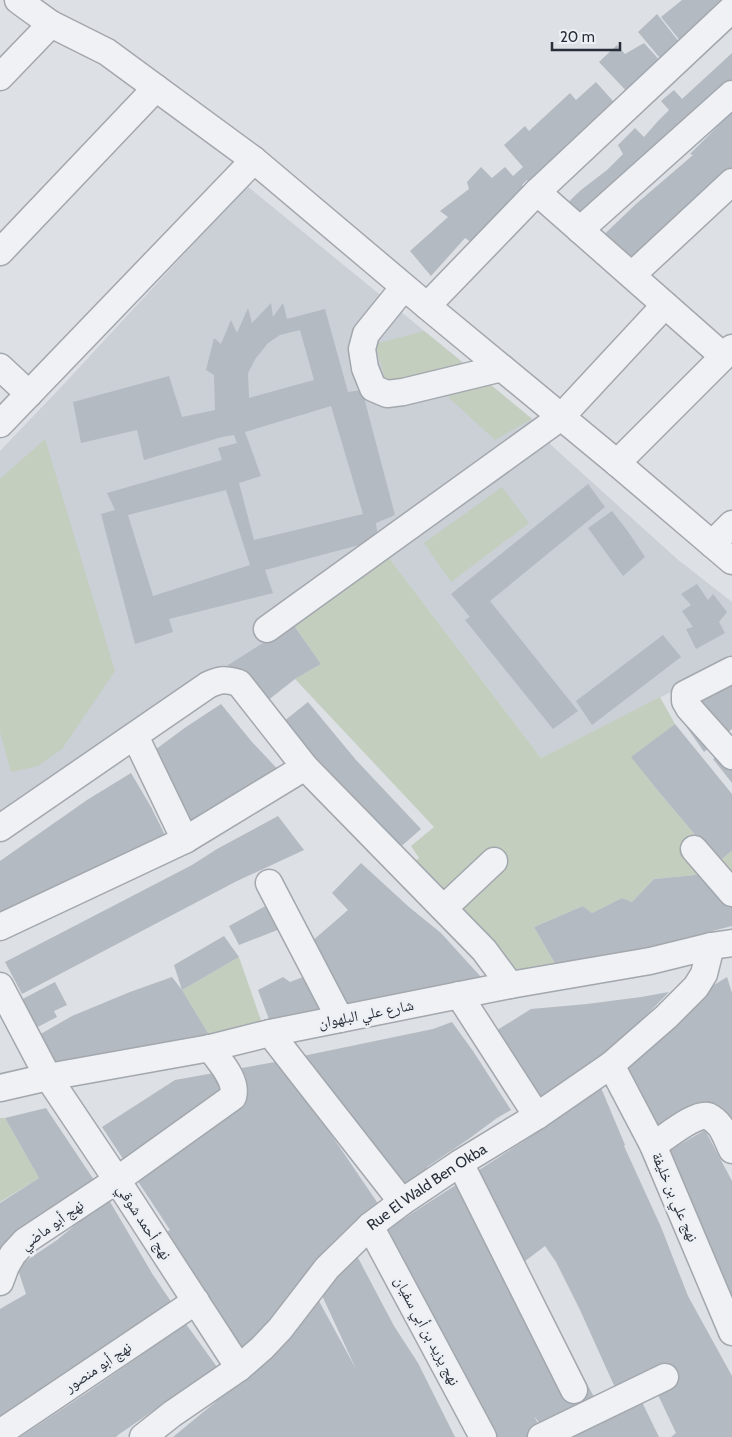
<svg xmlns="http://www.w3.org/2000/svg" width="732" height="1437" font-family="Cabin,'Noto Naskh Arabic',sans-serif">
	<style>
		.built { fill: #cbcfd6 }
		.green { fill: #c3cebe }
		.building { fill: #b4bac1; fill-rule: evenodd }
		.lines { fill: none; stroke-linecap: round; stroke-linejoin: round }
		.minor-casing { stroke: #a3a7ae; stroke-width: 29 }
		.minor { stroke: #eff1f4; stroke-width: 26 }
		.labels { text-anchor: middle; dominant-baseline: central; stroke-width: 5; stroke-linejoin: round; paint-order: stroke }
		.street-label { font-size: 15px; fill: #282f3a; stroke: #eceff3 }
	</style>
	<rect width="100%" height="100%" fill="#dde0e5"/>
	<path class="built" d="M247,186L532,419L551,445L677,559L732,602V661L541,758L389,558L293,624L220,670L0,819V451L65,383Z"/>
	<path class="green" d="M424,331L467,366L386,382L375,344Z
		M491,385L532,419L495,440L447,396Z
		M45,439L115,671L62,749L38,766L11,772L0,732V479Z
		M502,487L529,523L451,582L424,543Z
		M389,558L541,758L660,697L675,724L632,757L659,792L718,862L732,851V883L705,874L654,879L632,902L622,898L592,913L583,906L534,927L557,967L511,975L406,868L419,858L411,846L434,827L295,679L321,664L293,624Z
		M239,957L263,1026L214,1043L182,990Z
		M0,1118H5L39,1178L0,1202Z"/>
	<path class="building" d="M682,0H732L686,48L661,17Z
		M657,14L684,48L665,64L638,32Z
		M644,43L664,65L631,96L599,62L617,45L625,54Z
		M732,53V92L577,237L557,213L581,190L607,170L623,154L618,145L635,128L644,137L658,121L669,110L661,101L674,90L682,99Z
		M596,82L620,109L534,188L527,180L522,185L527,192L474,244L465,238L431,276L410,251L448,217L440,211L469,189L467,182L481,167L492,178L505,167L513,176L523,167L504,145L525,126L529,131L570,93L576,100Z
		M732,111V173L628,283L592,246L636,204L693,155L690,154L716,128Z
		M271,303L273,317L283,303L287,319L325,309L348,392L362,390L395,515L376,523L378,540L265,570L273,593L169,619L173,632L135,644L101,514L115,510L107,493L222,460L218,448L237,443L234,435L222,437L144,460L137,430L81,443L73,402L169,376L182,417L215,410L214,375L206,370L214,338L221,344L231,320L237,333L248,308L252,323ZM300,330L314,380L249,398L248,373L256,358L268,343L280,335ZM331,406L363,514L254,540L239,483L261,476L245,432ZM226,490L250,565L153,596L128,515Z
		M588,484L605,507L490,601L578,711L553,729L465,620L470,617L451,594Z
		M612,511L629,533L645,557L623,576L588,528Z
		M697,584L708,600L713,594L727,612L719,622L725,633L696,649L686,629L693,627L682,611L691,605L681,594Z
		M293,624L321,664L295,679L257,709L220,670Z
		M663,635L681,657L592,725L576,701Z
		M732,681V729L704,752L679,716Z
		M308,702L356,760L421,829L389,857L274,729Z
		M221,704L252,742L285,777L185,833L144,758L186,727Z
		M675,724L732,794V851L718,862L659,792L631,757Z
		M732,745V783L713,759Z
		M131,773L151,807L169,843L0,929V861L87,800Z
		M278,816L304,850L237,881L22,994L5,962L192,865L217,849Z
		M361,863L409,907L441,933L481,977L448,985L328,1007L270,1022L258,990L283,977L290,982L308,975L304,948L348,910L332,893Z
		M705,874L732,883V926L608,958L557,967L534,927L583,906L592,913L622,898L632,902L654,879Z
		M273,902L285,927L239,945L229,926Z
		M224,936L239,957L182,990L174,965Z
		M172,977L182,990L214,1043L152,1057L96,1055L49,1066L32,1039L72,1016L130,992Z
		M727,977L732,993V1149L711,1110L648,1146L618,1063L676,1008Z
		M55,982L67,1005L54,1011L57,1017L28,1032L13,1004Z
		M669,992L622,1040L530,1111L483,1039L531,1009L587,1004L641,997Z
		M452,1022L473,1051L511,1110L497,1118L470,1138L427,1167L433,1175L395,1200L298,1057L433,1029Z
		M275,1062L294,1080L381,1208L342,1234L234,1367L154,1239L170,1230L102,1127L175,1080Z
		M599,1083L625,1145L624,1146L661,1227L688,1296L732,1376V1437H671L676,1433L650,1378L617,1392L580,1310L556,1262L545,1246L512,1271L577,1366L598,1404L545,1430L534,1416L542,1431L530,1437H473L369,1241L541,1130Z
		M46,1108L102,1192L0,1261V1203L39,1178L5,1118Z
		M705,1130L732,1181V1334L653,1160Z
		M109,1200L153,1275L176,1309L0,1426V1309L26,1294L17,1267L57,1240L85,1217Z
		M356,1254L394,1326L418,1363L455,1437H173L253,1371L319,1301L356,1369L319,1289Z
		M186,1324L217,1367L118,1435L116,1437H20L88,1392Z
		M641,1400L659,1437H562Z"/>
	<g class="lines">
		<g class="minor-casing">
			<g id="minor">
				<path d="M18,0L26,6L51,24L107,52L254,160L427,306L617,463L732,561"/>
				<path d="M0,77L51,24"/>
				<path d="M537,192L723,356"/>
				<path d="M580,230L732,94"/>
				<path d="M0,252L156,88"/>
				<path d="M632,275L732,182"/>
				<path d="M404,287L366,334L362,349L365,368L373,388L387,394L403,392L502,368"/>
				<path d="M427,306L537,192L732,9"/>
				<path d="M0,367L29,394"/>
				<path d="M0,424L254,160"/>
				<path d="M617,463L732,348"/>
				<path d="M712,544L732,524"/>
				<path d="M267,629L561,417L665,305"/>
				<path d="M732,670L685,694V701L689,708L732,756"/>
				<path d="M135,736L185,840L305,767"/>
				<path d="M0,828L208,685C221,679 225,679 239,683L305,767L484,950L510,985"/>
				<path d="M694,849L732,893"/>
				<path d="M269,883L340,1019"/>
				<path d="M444,908L494,861"/>
				<path d="M0,927L185,840"/>
				<path d="M0,986L48,1077L117,1180L239,1368"/>
				<path d="M459,995L537,1116"/>
				<path d="M270,1033L402,1202"/>
				<path d="M611,1065L653,1145L732,1332"/>
				<path d="M0,1088L48,1077L210,1048L270,1033L510,985L650,961L711,946L732,943"/>
				<path d="M653,1145C664,1139 696,1112 708,1116C712,1118 717,1122 720,1126C725,1133 728,1142 732,1150"/>
				<path d="M460,1163L574,1390"/>
				<path d="M370,1226L483,1437"/>
				<path d="M0,1282L6,1266L13,1254L25,1241L117,1180L233,1097C238,1080 219,1061 210,1048"/>
				<path d="M0,1433L196,1301"/>
				<path id="s1" d="M143,1437L172,1414L239,1368L262,1348L280,1329L327,1268L370,1226L402,1202L460,1163L537,1116L611,1065L666,1017L696,987L704,974L711,946"/>
				<path d="M541,1437L665,1377"/>
			</g>
		</g>
		<use href="#minor" class="minor"/>
	</g>
	<g class="labels">
		<g class="street-label">
			<text transform="translate(366 1014) rotate(-11)">شارع علي البلهوان</text>
			<text stroke="none"><textPath href="#s1" startOffset="381">Rue El Wald Ben Okba</textPath></text>
			<text transform="translate(675 1197) rotate(67)">نهج علي بن خليفة</text>
			<text transform="translate(144 1222) rotate(57)">نهج أحمد شوقي</text>
			<text transform="translate(52 1225) rotate(-36)">نهج أبو ماضي</text>
			<text transform="translate(427 1331) rotate(62)">نهج يزيد بن أبي سفيان</text>
			<text transform="translate(98 1367) rotate(-34)">نهج أبو منصور</text>
		</g>
	</g>
	<path d="M552 42v8h68v-8" fill="none" stroke="#282f3a" stroke-width="2.5"/>
	<text x="560" y="42" font-size="15" fill="#282f3a" stroke="#eceff3" stroke-width="4" paint-order="stroke">20 m</text>
</svg>
